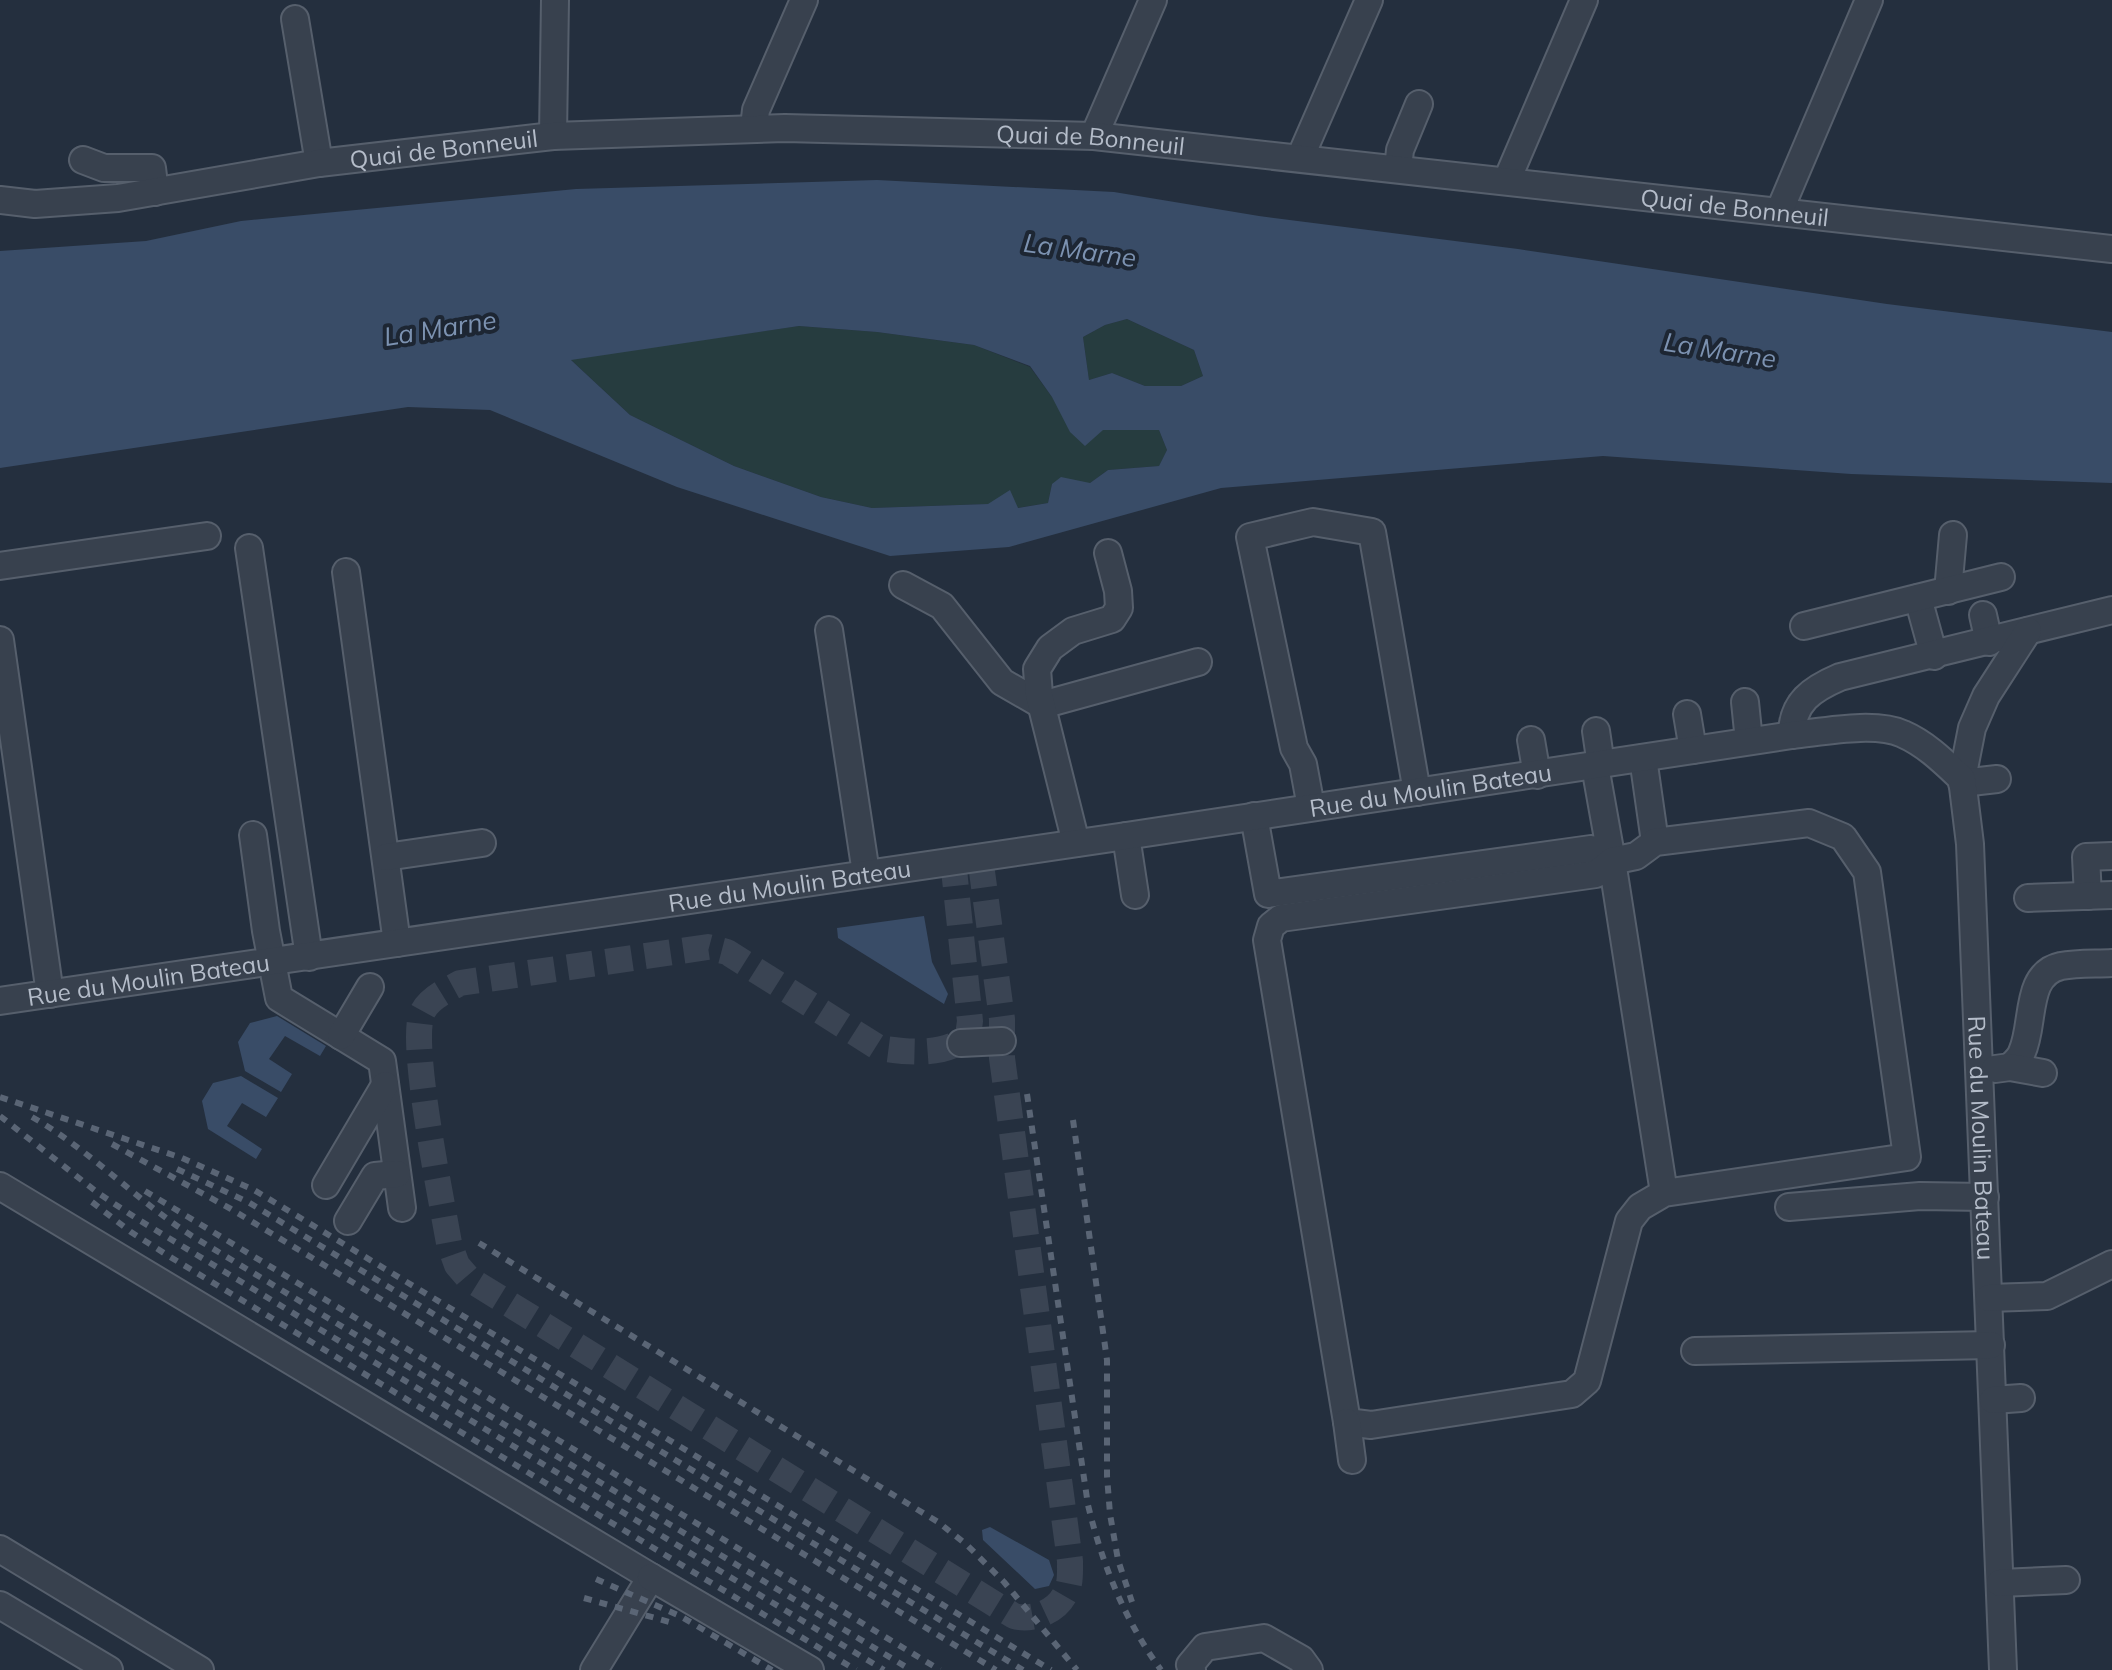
<svg xmlns="http://www.w3.org/2000/svg" width="2112" height="1670" font-family="Mulish,sans-serif">
	<style>
		.green { fill: #263c3f }
		.water { fill: #394c67; fill-rule: evenodd }
		.lines { fill: none; stroke-linecap: round; stroke-linejoin: round }
		.minor-tunnel { stroke: #3a4453; stroke-width: 26; stroke-dasharray: 26 13; stroke-linecap: butt }
		.minor-casing { stroke: #565f6c; stroke-width: 30 }
		.minor { stroke: #38414e; stroke-width: 26 }
		.rail { stroke: #5a6575; stroke-width: 6; stroke-dasharray: 8 8; stroke-linecap: butt }
		.labels { text-anchor: middle; dominant-baseline: central; stroke-width: 8; stroke-linejoin: round; paint-order: stroke }
		.street-label { font-size: 24px; fill: #b4bcc9; stroke: #1d2633 }
		.water-label { font-size: 26px; font-style: italic; fill: #7c92b1; stroke: #1d2633 }
	</style>
	<rect width="100%" height="100%" fill="#242f3e"/>
	<path class="green" d="M1127,319L1194,350L1203,376L1181,386H1145L1112,373L1089,380L1083,337L1105,325Z
		M799,326L877,332L974,345L1030,367L1052,397L1103,430H1159L1167,450L1159,466L1108,470L1090,483L1052,484L1048,503L1017,508L988,504L872,508L821,497L734,466L630,415L570,359Z"/>
	<path class="water" d="M877,180L1114,192L1259,216L1518,249L1887,304L2112,332V483L1851,474L1603,456L1221,488L1009,547L890,556L677,487L490,410L408,407L0,468V251L146,241L241,221L576,189ZM1127,319L1194,350L1203,376L1181,386H1145L1112,373L1089,380L1083,337L1105,325ZM799,326L877,332L974,345L1030,366L1052,397L1070,432L1085,446L1103,430H1159L1167,450L1159,466L1108,470L1090,483L1061,477L1052,484L1048,503L1018,508L1010,490L988,504L872,508L821,497L734,466L630,415L571,360Z
		M924,916L932,962L948,994L944,1004L838,938L837,928Z
		M277,1016L326,1046L320,1056L285,1036L269,1059L292,1074L281,1092L245,1071L238,1042L250,1023Z
		M241,1076L278,1098L266,1117L242,1103L227,1126L262,1149L256,1159L208,1129L202,1101L213,1083Z
		M990,1527L1049,1560L1054,1575L1049,1586L1035,1589L983,1540L982,1530Z"/>
	<g class="lines">
		<path class="minor-tunnel" d="M953,860L970,1021L968,1036C944,1057 908,1052 879,1048L727,952L708,947L460,983C446,991 429,998 422,1013C409,1044 442,1202 449,1243L457,1265L469,1279L1014,1616C1032,1621 1056,1612 1065,1594C1071,1584 1070,1573 1070,1561L1002,1058V1019L980,857"/>
		<g class="minor-casing">
			<g id="minor">
				<path d="M295,19L319,163"/>
				<path d="M754,127L756,110L804,0"/>
				<path d="M553,136L555,0"/>
				<path d="M1094,136L1153,0"/>
				<path d="M1300,158L1369,0"/>
				<path d="M83,160L104,168H152L155,192"/>
				<path d="M1398,169L1400,150L1419,104"/>
				<path d="M1507,180L1584,0"/>
				<path id="s1" d="M0,200L35,204L118,198L319,163L553,136L785,128L1094,136L2112,249"/>
				<path d="M1779,212L1869,0"/>
				<path d="M249,548L309,957"/>
				<path d="M0,566L207,536"/>
				<path d="M346,572L397,943"/>
				<path d="M903,585L942,606L1002,682L1042,705L1198,662"/>
				<path d="M1948,591L1953,535"/>
				<path d="M1918,598L1934,656"/>
				<path d="M1983,615L1989,642"/>
				<path d="M1804,626L2001,577"/>
				<path d="M829,630L866,873"/>
				<path d="M0,640L50,994"/>
				<path d="M1745,702L1749,741"/>
				<path d="M1687,714L1693,750"/>
				<path d="M1596,731L1601,765"/>
				<path d="M1792,735C1792,702 1812,689 1840,677L2112,610"/>
				<path d="M1531,740L1537,775"/>
				<path d="M1643,758L1655,842"/>
				<path d="M1962,779L1972,728L1986,696L2028,631"/>
				<path d="M1962,783L1997,779"/>
				<path d="M1311,807L1303,764L1294,748L1250,537L1313,522L1372,532L1417,792"/>
				<path d="M1254,816L1268,894L1591,849L1612,861L1595,766"/>
				<path d="M253,835L266,931L279,998L382,1061L402,1208"/>
				<path d="M1126,836L1135,895"/>
				<path d="M1076,843L1039,695L1037,669L1050,648L1073,631L1112,619L1119,608L1118,591L1108,553"/>
				<path d="M386,857L482,843"/>
				<path d="M1612,861L1664,1193L1907,1157L1867,872L1843,837L1809,823L1655,842L1636,856L1612,861L1596,874L1281,918L1271,926L1267,940L1347,1422L1371,1425L1572,1394L1587,1381L1629,1221L1640,1207L1664,1193"/>
				<path d="M2088,896L2086,857L2112,856"/>
				<path d="M2028,898L2112,895"/>
				<path id="s2" d="M0,1001L1126,836L1792,735C1822,732 1875,721 1903,734C1926,744 1944,762 1962,779L1970,844L2003,1670"/>
				<path d="M341,1036L370,987"/>
				<path d="M961,1043L1002,1041"/>
				<path d="M2010,1067C2014,1063 2020,1058 2022,1052C2035,1024 2024,974 2061,966C2077,963 2096,964 2112,963"/>
				<path d="M1995,1069L2010,1067L2043,1073"/>
				<path d="M326,1185L385,1085"/>
				<path d="M0,1186L651,1577L594,1670"/>
				<path d="M1789,1207L1920,1196L1985,1197"/>
				<path d="M348,1221L375,1176L397,1174"/>
				<path d="M1989,1298L2047,1296L2112,1264"/>
				<path d="M1695,1351L1991,1345"/>
				<path d="M1993,1400L2021,1398"/>
				<path d="M1347,1422L1352,1460"/>
				<path d="M0,1549L200,1670"/>
				<path d="M651,1577L810,1670"/>
				<path d="M2000,1583L2066,1580"/>
				<path d="M0,1605L109,1670"/>
				<path d="M1192,1670L1190,1665L1205,1647L1264,1638L1301,1659L1309,1670"/>
			</g>
		</g>
		<use href="#minor" class="minor"/>
		<path class="rail" d="M1027,1094L1088,1505C1102,1564 1125,1621 1161,1670
			M0,1097L182,1158L254,1190L1051,1670
			M0,1116L98,1193L139,1220L884,1670
			M32,1117C90,1150 136,1200 192,1236L911,1670
			M1073,1120L1107,1360V1476L1110,1514L1118,1560L1132,1602
			M112,1144L231,1209L996,1670
			M177,1169L248,1202L1023,1670
			M145,1191L940,1670
			M92,1202L131,1232L167,1255L856,1670
			M479,1243L938,1522L967,1545L1004,1582L1077,1670
			M596,1579L680,1616L772,1670
			M584,1598L673,1623"/>
	</g>
	<g class="labels">
		<g class="street-label">
			<text stroke="none"><textPath href="#s1" startOffset="1096">Quai de Bonneuil</textPath></text>
			<text stroke="none"><textPath href="#s1" startOffset="448">Quai de Bonneuil</textPath></text>
			<text stroke="none"><textPath href="#s1" startOffset="1744">Quai de Bonneuil</textPath></text>
			<text stroke="none"><textPath href="#s2" startOffset="1446">Rue du Moulin Bateau</textPath></text>
			<text stroke="none"><textPath href="#s2" startOffset="798">Rue du Moulin Bateau</textPath></text>
			<text stroke="none"><textPath href="#s2" startOffset="150">Rue du Moulin Bateau</textPath></text>
			<text stroke="none"><textPath href="#s2" startOffset="2358">Rue du Moulin Bateau</textPath></text>
		</g>
		<g class="water-label">
			<text transform="translate(1080 250) rotate(8)">La Marne</text>
			<text transform="translate(440 328) rotate(-9)">La Marne</text>
			<text transform="translate(1720 350) rotate(9)">La Marne</text>
		</g>
	</g>
</svg>
